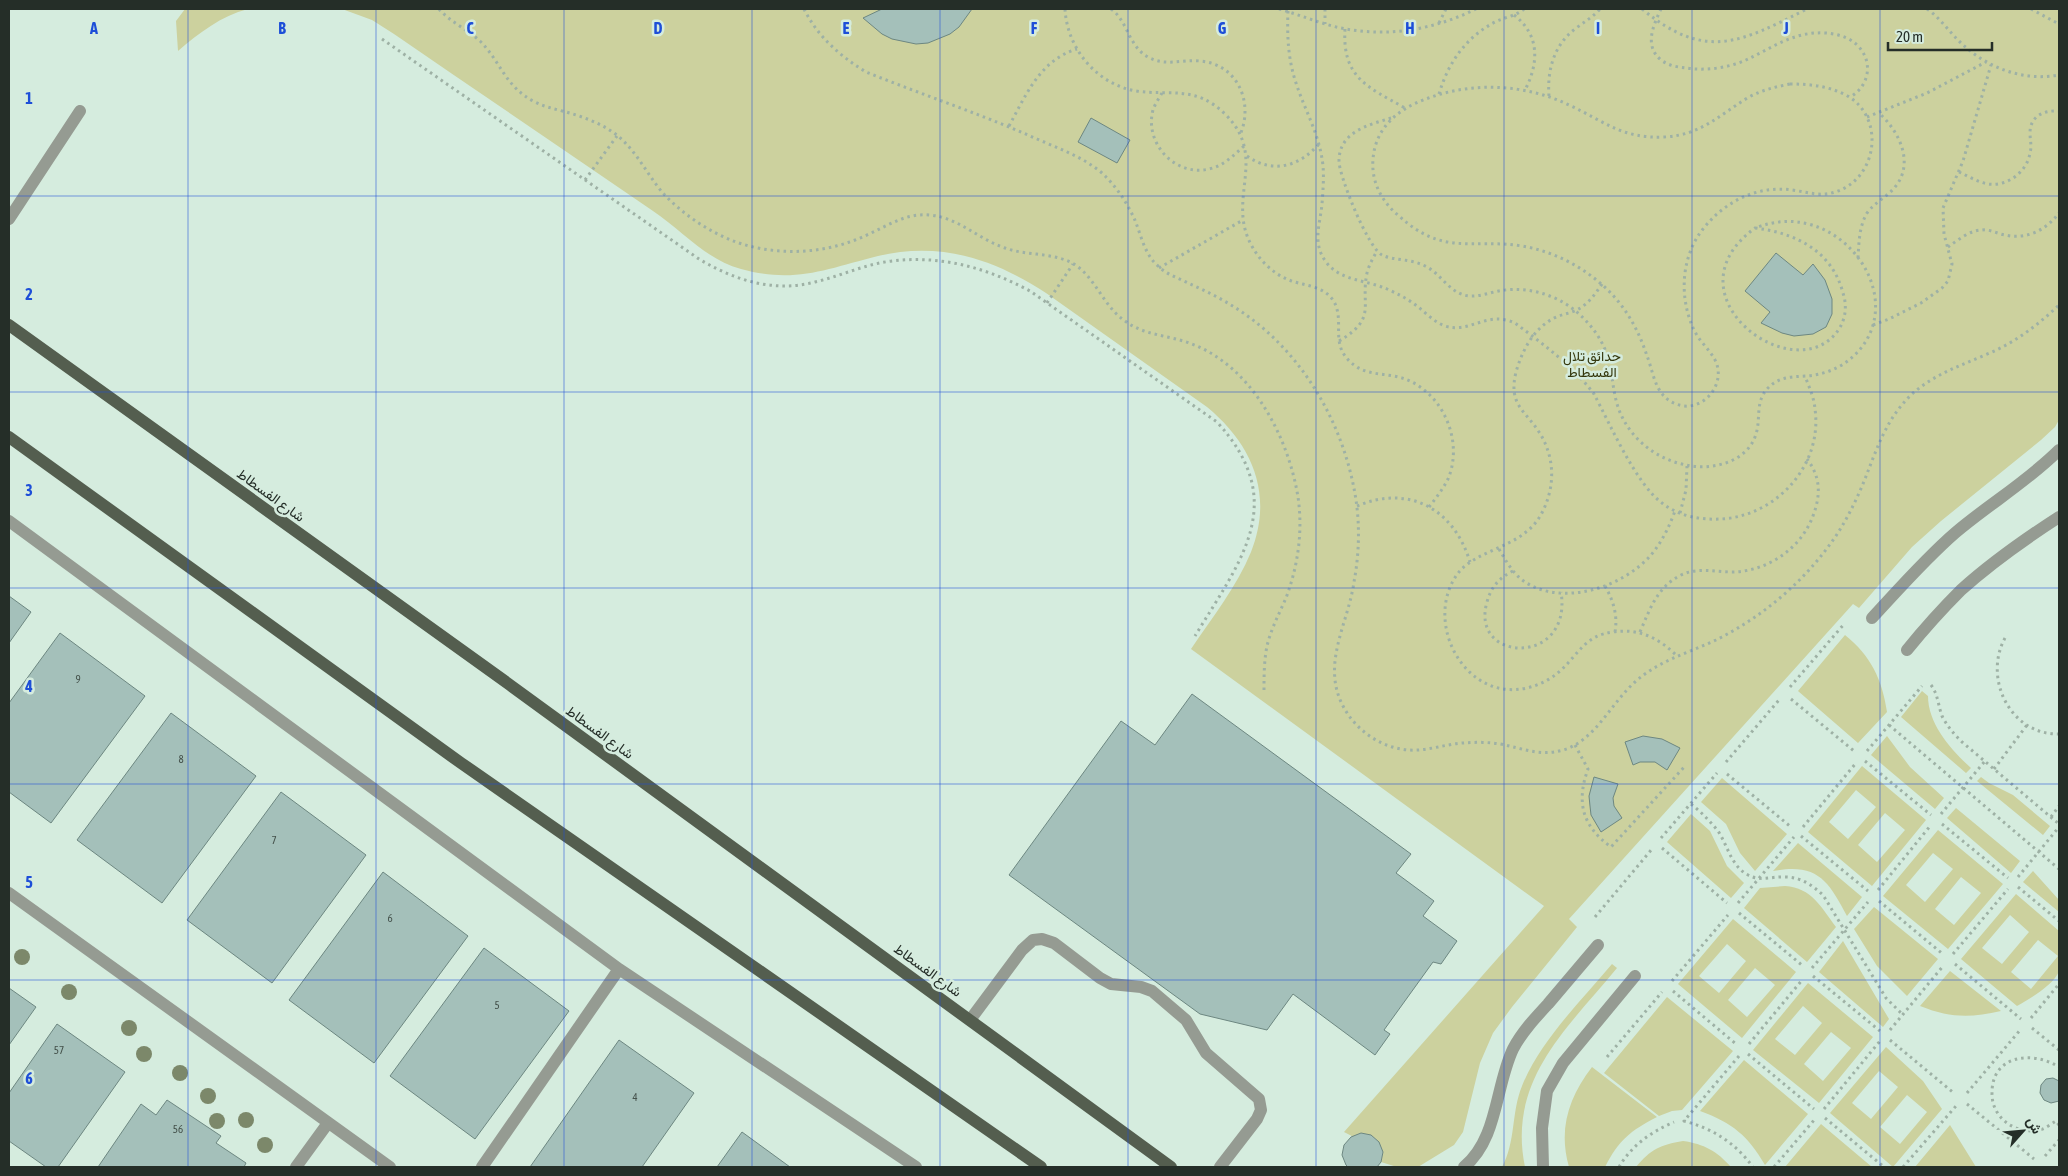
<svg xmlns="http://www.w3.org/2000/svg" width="2068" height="1176" font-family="'Asap Condensed',Vazirmatn,sans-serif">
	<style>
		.green { fill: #ccd19e; fill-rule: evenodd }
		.building { fill: #a4c0ba; stroke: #6d8781 }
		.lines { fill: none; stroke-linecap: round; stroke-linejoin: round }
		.path { stroke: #9eb1a5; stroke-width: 3; stroke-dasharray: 2.5 4; stroke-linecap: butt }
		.lane { stroke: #959b92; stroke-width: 12 }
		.street { stroke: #959b92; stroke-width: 12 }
		.primary { stroke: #545e4f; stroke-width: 12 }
		.tree { fill: #7c886a }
		.grid { fill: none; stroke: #1d4ed8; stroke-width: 1; stroke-opacity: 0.55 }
		.labels { text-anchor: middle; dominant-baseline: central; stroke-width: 5; stroke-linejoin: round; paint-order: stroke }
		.number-label { font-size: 11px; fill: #45524c }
		.park-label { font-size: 14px; fill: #34370c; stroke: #d5ecde }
		.street-label { font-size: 14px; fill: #252e28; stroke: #d5ecde }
		.grid-label { font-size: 16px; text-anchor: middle; font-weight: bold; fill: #1d4ed8; stroke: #d5ecde; stroke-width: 5; stroke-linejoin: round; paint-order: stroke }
	</style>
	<rect width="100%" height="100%" fill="#d5ecde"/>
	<path class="green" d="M185,9H248C221,16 199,33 178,51L176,21Z
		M342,9H2059V420L2055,427L2041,440L1941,521L1912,547L1859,608L1853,604L1569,919L1577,927L1512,1007L1493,1033L1480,1063L1463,1132L1454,1145L1418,1167H1397L1381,1162L1383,1152L1344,1132L1544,906L1191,649C1212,618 1237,586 1251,552C1274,494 1252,444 1207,407L1046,293C994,259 940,241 878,256C826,269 795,284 741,269C705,259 683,231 653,211C567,152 480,93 394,34L372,20Z
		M1845,635C1871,656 1882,679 1887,712L1858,743L1798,691Z
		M1922,691L1928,696C1928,724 1951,750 1971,768L1966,773L1901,717Z
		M1887,736L1910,767L1944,798L1935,809L1871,755Z
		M1862,766L1926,820L1872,886L1808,832ZM1856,790L1876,807L1848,839L1829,822ZM1885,813L1905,830L1877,862L1858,845Z
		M1981,777L1989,783L2013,795L2050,826L2043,835L1977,781Z
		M1722,778L1787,834L1755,871L1740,853L1726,824L1701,802Z
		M1956,808L2020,861L2011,873L1947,818Z
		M1691,814L1710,831L1727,866L1744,883L1731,898L1667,842Z
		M1938,830L2003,884L1948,949L1883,896ZM1933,853L1953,869L1925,902L1906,885ZM1961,877L1981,893L1954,925L1935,909Z
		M1798,843L1862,897L1847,916C1828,880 1817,863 1773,871Z
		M2033,871L2059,900V912L2023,882Z
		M1785,886C1812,888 1821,907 1836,927L1807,962L1744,908L1760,888Z
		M2016,894L2059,931C2059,941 2062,962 2059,971C2054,985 2029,999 2017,1006L1961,959ZM2010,915L2029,932L2002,964L1982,948ZM2038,940L2058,956L2031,989L2011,972Z
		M1874,907L1938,959L1907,996L1877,966L1854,929Z
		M1733,919L1796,972L1742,1038L1678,984ZM1727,944L1746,961L1719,993L1699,976ZM1755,968L1775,985L1747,1017L1728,1000Z
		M1843,941L1889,1019L1883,1027L1819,972Z
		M1612,964L1617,968C1567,1029 1507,1080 1525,1167H1502C1516,1142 1511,1113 1522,1086C1540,1041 1581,1001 1612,964Z
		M1950,971L2001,1011C1970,1018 1950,1018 1920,1006Z
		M1808,983L1873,1037L1819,1103L1753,1050ZM1803,1006L1822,1023L1795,1055L1775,1039ZM1831,1032L1851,1048L1823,1081L1804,1064Z
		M1667,997L1733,1051L1682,1110L1672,1111L1659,1116L1604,1073Z
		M1886,1047L1923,1081L1942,1109L1893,1167L1830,1113ZM1879,1071L1898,1087L1871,1119L1852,1103ZM1907,1095L1927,1112L1900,1144L1880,1127Z
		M1744,1060L1808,1114L1765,1165C1748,1136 1733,1123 1700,1111Z
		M1592,1067L1657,1117C1630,1131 1619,1140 1605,1167H1569C1558,1129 1569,1097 1592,1067Z
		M1821,1124L1872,1167H1785Z
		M1950,1125L1976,1167H1915Z
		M1683,1141C1704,1144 1717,1151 1731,1167H1636C1651,1149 1660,1145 1683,1141Z"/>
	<path class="building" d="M882,9H972L959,27L950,34L928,43L916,44L892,39L882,34L863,18Z
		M1091,118L1130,140L1117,163L1078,142Z
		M1776,253L1803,275L1813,264L1825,280L1832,299V314L1826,327L1813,334L1794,336L1782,333L1761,323L1770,312L1745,291Z
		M9,596L31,612L9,643Z
		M60,633L145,696L51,823L9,792V703Z
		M1192,694L1411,854L1396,873L1434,901L1423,916L1457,941L1441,964L1433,962L1384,1030L1390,1034L1375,1055L1293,994L1267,1030L1200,1014L1009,875L1121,721L1155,745Z
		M171,713L256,776L162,903L77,840Z
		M1643,736L1662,739L1680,748L1667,770L1655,762H1640L1633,765L1625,742Z
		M1594,777L1618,784L1613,798L1614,806L1622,818L1601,832L1591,815L1590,806L1589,796Z
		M281,792L366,855L272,983L187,920Z
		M383,872L468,936L374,1063L289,1000Z
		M484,948L569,1011L475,1139L390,1076Z
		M9,988L36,1007L9,1045Z
		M57,1024L125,1072L58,1167H46L9,1141V1093Z
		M619,1040L694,1093L642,1167H530Z
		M2053,1078L2059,1081V1101L2051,1103L2044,1100L2040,1093L2041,1085L2046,1079Z
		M167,1100L221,1136L216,1143L246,1163L244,1167H98L141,1104L156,1115Z
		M742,1132L790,1167H717Z
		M1361,1133L1371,1135L1379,1142L1383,1152L1381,1162L1377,1167H1348L1346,1165L1342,1155L1344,1145L1351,1137Z"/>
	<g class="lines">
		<path class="path" d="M439,9C450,22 467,29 480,41C501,62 505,87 535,102C545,107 555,109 566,112C584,117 603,124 618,136C637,152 647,174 662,192C682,214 709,232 736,242C779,257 828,254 869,234C889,225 906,213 929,215C958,217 978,239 1005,248C1027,256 1053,252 1074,264C1096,278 1103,306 1125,321C1145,336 1169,335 1192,344C1252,367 1288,436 1298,497C1303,531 1298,566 1286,598C1279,614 1271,629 1267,646C1264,661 1264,676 1264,691
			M804,9C818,37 840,56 866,72C923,95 981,114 1037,139C1060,149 1083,157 1102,173C1115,185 1126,201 1134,218C1141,234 1144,254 1158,266C1167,275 1179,278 1190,284C1204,290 1218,297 1231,305C1299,346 1344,421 1356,500C1360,527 1359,555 1354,582C1348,624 1321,664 1343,706C1357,733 1387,752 1418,750C1433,749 1448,744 1463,743C1475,742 1488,742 1500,744C1522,748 1540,757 1563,750C1595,741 1611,703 1635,682C1658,661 1688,653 1716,640C1760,618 1799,586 1828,547C1841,530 1851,511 1860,491C1875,456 1883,422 1911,395C1935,373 1963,365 1992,352C2017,341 2039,324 2059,305
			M1065,9C1067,48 1096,84 1136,91C1171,96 1195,85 1225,114C1270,158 1224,200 1253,248C1261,262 1274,274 1289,280C1304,286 1322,285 1333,300C1347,322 1326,347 1357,367C1371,376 1390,373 1405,379C1443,393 1464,441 1448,479C1443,489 1436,498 1429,507
			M1111,9C1128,21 1128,46 1148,57C1166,67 1181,59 1200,61C1238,64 1254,103 1240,135
			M1279,9C1301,15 1323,25 1346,29C1391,37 1435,29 1476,9
			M1325,9V24
			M1642,9C1706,62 1741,42 1807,9
			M1661,9C1653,26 1644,46 1661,60C1669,66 1678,67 1686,68C1706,71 1728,68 1746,60C1768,50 1790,34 1816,33C1829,32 1846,35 1856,44C1874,60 1870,86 1850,97
			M1927,9C1938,16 1947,29 1957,39C1983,66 2021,82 2059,75
			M2031,9L2059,24
			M1288,11C1287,36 1288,59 1296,83C1305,111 1320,135 1323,166C1324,178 1323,191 1322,204C1320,225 1312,243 1326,262C1340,281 1367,280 1387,289C1398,294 1408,299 1417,306C1426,313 1434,322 1445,326C1471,334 1486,310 1515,323C1543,344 1573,366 1594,394C1610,424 1636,484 1662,503C1679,516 1699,520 1720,519C1775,517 1823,466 1815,409C1814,397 1809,387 1805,376
			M1514,15C1540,35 1539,63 1525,90
			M1439,23L1446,9
			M1345,29C1342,78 1368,87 1405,108
			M382,39L699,259C734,280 774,293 815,282C841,276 865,264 892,261C942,255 987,268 1030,291L1217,422C1290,502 1241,560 1195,636
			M1790,84C1810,84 1828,86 1846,95C1886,117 1878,179 1835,192C1821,197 1807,192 1792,190C1757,185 1724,202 1703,229C1680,258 1679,300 1695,332C1701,343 1711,351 1716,362C1724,381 1710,403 1690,406C1681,407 1670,403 1664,396C1654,386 1652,368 1647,356C1638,328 1623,302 1600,283C1578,264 1551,251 1522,246C1472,238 1444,257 1399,216C1382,202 1371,182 1373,159C1375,133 1391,115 1414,104C1463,81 1521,82 1569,105C1604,121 1622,139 1664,137C1702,135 1719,115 1749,97C1762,90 1775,87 1790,84Z
			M1162,93C1159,98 1155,104 1153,110C1144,143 1175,177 1209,169C1223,166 1233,156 1244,146
			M1439,94C1448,63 1466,37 1495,22C1505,17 1516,16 1524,9
			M1549,96C1547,70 1554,45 1575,29C1584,22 1593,17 1600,9
			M1867,117L1927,93L1986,62
			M1391,118C1368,125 1339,132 1339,161C1339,176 1368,248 1382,255C1394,261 1411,258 1427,267C1442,275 1450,294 1469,296C1481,297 1493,291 1505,290C1531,287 1559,296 1578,313C1595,328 1608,348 1611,371C1613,383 1614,395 1618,407C1628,437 1655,459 1686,465C1712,471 1748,462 1756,434C1761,418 1755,403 1767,389C1778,377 1790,377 1805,376C1830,375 1853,362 1866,341C1893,296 1859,239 1812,225C1792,219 1774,221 1755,228
			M1009,126C1026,95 1040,60 1077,49
			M1247,156C1272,174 1299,167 1319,144
			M1959,172C1968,176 1977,182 1988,184C2007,187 2027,172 2030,153C2032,146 2030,140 2030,133C2030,116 2044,110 2059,111
			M585,180L617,136
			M1755,228C1796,233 1832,251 1843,293C1847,305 1846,318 1839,329C1797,393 1662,296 1755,228Z
			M1948,247C1958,240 1970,230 1982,230C1990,229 1998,234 2005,235C2027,240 2046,230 2059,213
			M1858,258C1859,242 1859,227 1867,213C1875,202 1887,197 1895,187C1915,163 1899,131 1879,113
			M1159,268L1243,220
			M1602,284C1594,296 1586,307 1572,312C1566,314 1560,315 1554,318C1533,329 1522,351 1516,372C1508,405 1525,410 1539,432C1552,452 1555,476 1548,498C1544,511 1537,524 1526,532C1506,549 1470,554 1456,576C1424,624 1465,702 1527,688C1539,685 1550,680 1560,671C1578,655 1585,635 1613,632C1639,628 1659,638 1677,656
			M1047,303L1073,264
			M1873,325L1889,319L1921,303L1942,288L1948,281L1952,264L1944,234L1943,208L1963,161L1991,65
			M1339,341C1378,318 1360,306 1367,273C1369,265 1373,258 1377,251
			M1357,506C1409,484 1454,509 1470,562
			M1680,513L1686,490L1687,466
			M1499,549C1506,561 1513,574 1525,582C1564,607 1623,587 1651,555C1662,542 1669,527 1675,511
			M1513,571C1499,578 1491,587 1487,602C1469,663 1573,667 1561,592
			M1605,586C1613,600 1618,615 1615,632
			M1640,632C1650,609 1657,587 1681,575C1698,567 1715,572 1733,572C1769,571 1803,547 1814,513C1821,493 1820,476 1807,459
			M2005,638C1983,678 2010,735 2059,734
			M1931,685C1938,694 1938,705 1942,716C1947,726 1954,734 1962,742L2059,824
			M1790,687L1845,623
			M1791,699L1854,751
			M1889,725L2059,869
			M1575,745L1588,769C1576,802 1582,826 1611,847L1686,765
			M1867,751L1922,686
			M1865,761L1931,815
			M1726,762L1779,700
			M1994,769L2027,725
			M1727,774L1791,827
			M1691,804C1701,812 1710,821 1718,831C1728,846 1731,866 1748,875C1761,882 1772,876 1785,877C1801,877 1812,885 1823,895L1886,998L1902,1014
			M1941,814L1985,761
			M2051,817L2059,806
			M1942,824L2008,878
			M1803,827L1856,763
			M1801,836L1868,891
			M1661,838L1717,773
			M1662,848L1727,903
			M2018,877L2059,827
			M2018,887L2059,921
			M1878,890L1931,825
			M1879,901L1944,955
			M1738,903L1794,837
			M1739,913L1803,966
			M1595,917L1652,849
			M1953,954L2008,889
			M1955,964L2021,1019
			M1812,968L1868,902
			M1813,976L1880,1031
			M1672,981L1728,915
			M1673,991L1736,1044
			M2031,1018L2059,984
			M2032,1028L2059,1050
			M1890,1030L1944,965
			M1890,1040L1955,1094
			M1749,1044L1803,979
			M1748,1054L1814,1109
			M1739,1056L1684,1121C1714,1129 1735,1143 1753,1167
			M1607,1057L1662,992
			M1967,1093L2021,1029
			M1967,1104L2034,1159
			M1824,1109L1880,1041
			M1825,1118L1884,1167
			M2059,1125L2056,1121C2051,1124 2045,1129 2039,1130C2016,1135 1992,1118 1992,1094C1991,1055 2032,1050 2059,1067
			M2045,1156L2059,1140
			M1619,1167C1632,1145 1651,1132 1674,1122
			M1774,1167L1815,1119
			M1903,1167L1956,1106"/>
		<path class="lane" d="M9,219L80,111
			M1872,618C1899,589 1925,559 1955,533C1989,504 2027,482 2059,450
			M1907,650C1924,629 1942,609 1961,590C1991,563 2025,539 2059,517
			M970,1020L1022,950L1033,940L1042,939L1054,943L1100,978L1111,984L1141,987L1152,991L1186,1020L1206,1053L1259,1099L1261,1110L1257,1119L1220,1167
			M1464,1167C1498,1139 1495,1087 1513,1049C1522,1032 1535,1018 1548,1004C1565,984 1581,965 1598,945
			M1543,1167L1542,1128L1547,1091L1563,1063L1635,976"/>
		<path class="street" d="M9,521L619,969L916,1167
			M9,893L390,1167
			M296,1167L328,1123
			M482,1167L619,969"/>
		<path class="primary" d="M9,325L510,685L1171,1167
			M9,437L461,763L1041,1167"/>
	</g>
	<g class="tree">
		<circle cx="22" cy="957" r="8"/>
		<circle cx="69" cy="992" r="8"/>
		<circle cx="129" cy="1028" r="8"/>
		<circle cx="144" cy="1054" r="8"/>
		<circle cx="180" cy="1073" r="8"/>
		<circle cx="208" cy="1096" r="8"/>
		<circle cx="246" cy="1120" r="8"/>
		<circle cx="217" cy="1121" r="8"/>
		<circle cx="265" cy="1145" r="8"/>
	</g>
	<path class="grid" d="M188,9V1167M376,9V1167M564,9V1167M752,9V1167M940,9V1167M1128,9V1167M1316,9V1167M1504,9V1167M1692,9V1167M1880,9V1167M9,196H2059M9,392H2059M9,588H2059M9,784H2059M9,980H2059"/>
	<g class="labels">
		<g class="number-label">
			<text x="78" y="679">9</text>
			<text x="181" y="759">8</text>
			<text x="274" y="840">7</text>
			<text x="390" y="918">6</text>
			<text x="497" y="1005">5</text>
			<text x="59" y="1050">57</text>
			<text x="635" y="1097">4</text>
			<text x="178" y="1129">56</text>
		</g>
		<g class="park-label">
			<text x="1592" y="356">حدائق تلال<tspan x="1592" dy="16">الفسطاط</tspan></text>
		</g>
		<g class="street-label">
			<text transform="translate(271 495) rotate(36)">شارع الفسطاط</text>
			<text transform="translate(600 732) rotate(36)">شارع الفسطاط</text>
			<text transform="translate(928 970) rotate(36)">شارع الفسطاط</text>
		</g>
	</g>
	<g class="grid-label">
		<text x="94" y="34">A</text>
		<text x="282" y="34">B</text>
		<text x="470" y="34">C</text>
		<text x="658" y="34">D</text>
		<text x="846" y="34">E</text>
		<text x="1034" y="34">F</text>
		<text x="1222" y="34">G</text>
		<text x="1410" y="34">H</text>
		<text x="1598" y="34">I</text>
		<text x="1786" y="34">J</text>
		<text x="29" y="104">1</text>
		<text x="29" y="300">2</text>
		<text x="29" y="496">3</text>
		<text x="29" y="692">4</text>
		<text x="29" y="888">5</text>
		<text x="29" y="1084">6</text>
	</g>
	<rect width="2068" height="1176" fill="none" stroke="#252e28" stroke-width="20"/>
	<g transform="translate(2023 1131) rotate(63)" stroke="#d5ecde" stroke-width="4" paint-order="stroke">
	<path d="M0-4L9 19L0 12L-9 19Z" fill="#252e28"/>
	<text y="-8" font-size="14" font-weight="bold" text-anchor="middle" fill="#252e28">ش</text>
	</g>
	<path d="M1888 42v8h104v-8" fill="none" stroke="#252e28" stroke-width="2.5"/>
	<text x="1896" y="42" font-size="15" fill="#252e28" stroke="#d5ecde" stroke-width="4" paint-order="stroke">20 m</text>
</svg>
